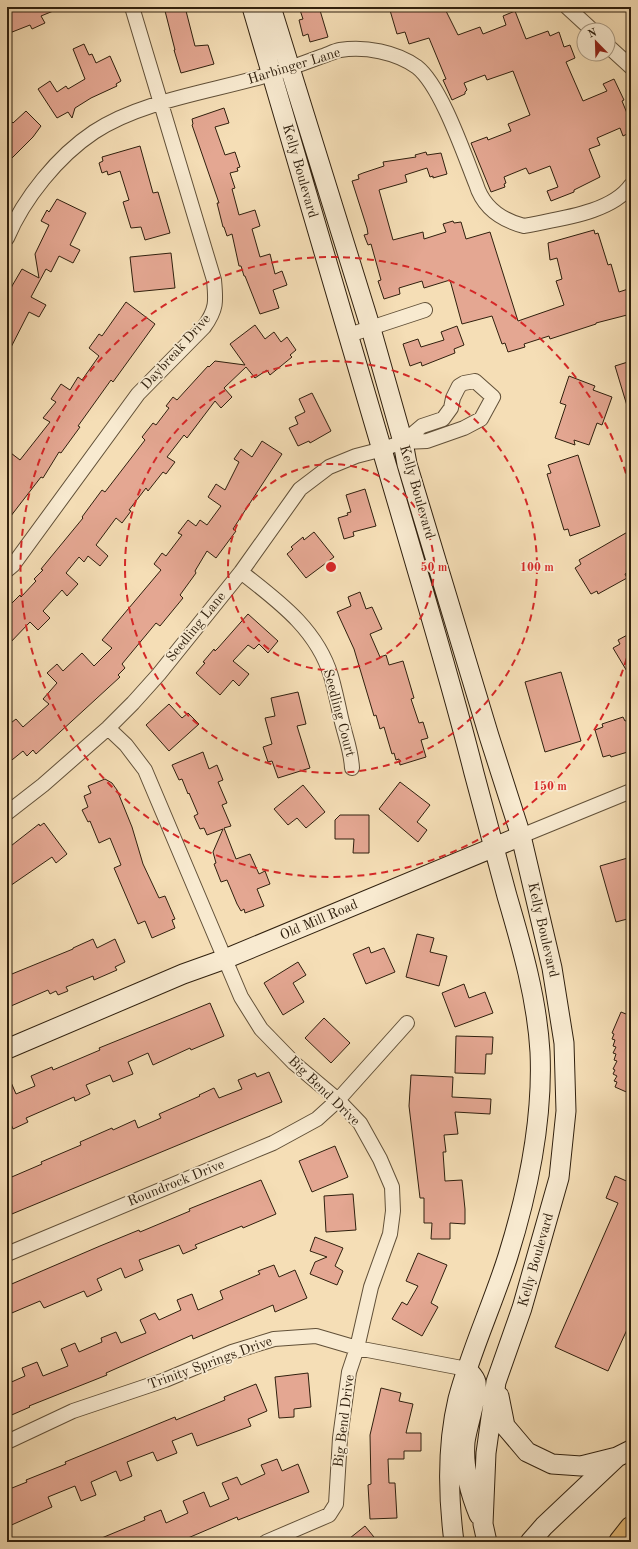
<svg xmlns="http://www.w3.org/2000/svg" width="638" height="1549" font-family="'Old Standard TT',serif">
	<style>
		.building { fill: #e4a792; stroke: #30200e }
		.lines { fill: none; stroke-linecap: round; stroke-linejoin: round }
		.street-casing { stroke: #615038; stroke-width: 16 }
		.secondary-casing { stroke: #30200e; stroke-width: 21 }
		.highway-casing { stroke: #30200e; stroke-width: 24 }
		.street { stroke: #f8ead0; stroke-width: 14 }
		.secondary { stroke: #f8ead0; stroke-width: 19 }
		.highway { stroke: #eabf7b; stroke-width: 22 }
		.ring { fill: none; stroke: #d62828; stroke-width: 2; stroke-dasharray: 7 5 }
		.labels { text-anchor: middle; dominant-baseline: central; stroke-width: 3.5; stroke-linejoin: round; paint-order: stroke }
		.street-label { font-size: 14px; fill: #30200e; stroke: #f8ead0 }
		.centre { fill: #d62828; stroke: #f8ead0; stroke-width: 2 }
		.ring-label { font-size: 12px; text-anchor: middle; font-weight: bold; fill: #d62828; stroke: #f8ead0; stroke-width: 3.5; stroke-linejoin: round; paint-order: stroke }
	</style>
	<rect width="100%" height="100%" fill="#f5deb6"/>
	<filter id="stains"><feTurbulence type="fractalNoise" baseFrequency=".005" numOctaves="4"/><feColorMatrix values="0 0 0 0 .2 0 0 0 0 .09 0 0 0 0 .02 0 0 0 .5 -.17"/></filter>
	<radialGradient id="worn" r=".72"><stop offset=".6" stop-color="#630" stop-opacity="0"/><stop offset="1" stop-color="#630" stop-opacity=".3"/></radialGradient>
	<path class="building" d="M7,7H63L41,16L45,23L32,29L30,25L7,34Z
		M164,7H185L195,46L208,45L214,64L181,73L174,50H175Z
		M299,7H319L328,37L310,42L308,34L303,36L299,20L303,19Z
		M389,7H444L458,35L480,27L483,34L506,25L503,16L515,11L526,39L548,31L550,36L559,32L564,47L570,45L575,58L566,62L583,101L607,91L603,84L614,79L624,100L622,101L631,123V132L623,136L620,128L597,138L600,145L589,149L600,177L574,190V192L551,201L547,191L558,187L550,166L529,174L526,168L504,177L506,183L504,184L505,187L491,192L471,143L487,137L488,140L511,131L508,124L530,115L513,71L487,80L485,75L464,83L467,90L465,92V94L452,100L443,80L446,79L429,38L409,44L405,32L397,34Z
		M84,44L89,55L92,54L96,63L110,56L121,81L116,84L117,86L91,98L75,108L72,118L68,112L57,118L38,89L50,81L57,92L66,86L68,89L85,79L73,49Z
		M224,108L229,123L215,127L225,155L235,152L240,167L237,168L238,171L230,173L235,188L232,189L239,215L255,210L260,226L252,229L260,257L270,254L275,274L282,271L287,285L273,290L279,308L260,314L245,276H244L241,266H239L232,234L227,236L224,227H223L217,203H219L192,125L193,124L192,119Z
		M26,111L41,126L33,137L7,163V117L13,123Z
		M140,146L153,193L158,192L170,233L145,240L141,227L131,228L123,202L129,200L120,171L108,175L107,171L102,173L99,163L103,161L102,157Z
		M426,152L427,155L441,153L447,174L433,178V176L430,177L427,168L405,175L407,182L379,190L393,240L423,232L424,239L446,232L443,224L453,221L454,223L461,222L466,239L490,232L518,321L564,305L556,281L562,279L557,258L550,260L548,243L594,230L595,234L598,233L608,265L611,264L619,292L631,288V314L596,323V324L550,339L549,336L524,344L525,347L508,352L505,343L502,344L492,316L462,324L450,280L424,288L422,281L399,288L400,294L384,299L378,281L381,280L371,244L368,245L364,235L368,234L367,228L352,181L359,179L358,175L363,173L384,166L383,162L416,157L415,155Z
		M57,199L86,213L70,245L80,250L73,263L59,256L51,272L46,269L31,297L46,305L39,317L29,312L7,355V301L12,286L22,269L39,278L35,254L49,225L41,221L47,210L49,212Z
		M171,253L175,288L134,292L130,257Z
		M126,302L155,324L113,382L111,380L78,426L80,427L61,453L59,452L43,478L41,477L7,521V450L20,460L50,422L43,418L56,402L51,399L61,384L70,390L78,377L82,380L99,356L89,348L99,334L102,336Z
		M255,325L265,339L274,332L281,342L287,337L296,350L290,355L292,357L270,375L267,370L255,378L246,367L224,388L232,397L221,408L215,401L187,438L184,435L167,457L175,462L166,474L163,472L148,491L146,488L129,510L131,511L122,523L116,518L96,545L108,556L100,566L88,556L84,562L79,557L66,573L78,584L67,596L62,590L43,611L50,618L38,630L30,622L7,646V608L20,595L21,597L36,581L34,579L43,570L41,569L83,518L82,517L102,490L105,492L145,440L142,437L153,423L156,425L169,408L166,406L173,397L177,400L208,366L209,367L215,361L245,365L230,344Z
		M457,326L464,345L454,349L455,353L422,366L421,362L410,366L403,344L418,339L421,347L444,340L441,332Z
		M631,361V409H628L615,366Z
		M569,376L595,386L593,390L612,397L602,425L597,423L589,445L574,440L575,445L555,438L566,405L560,403Z
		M312,393L331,431L310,443L309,441L298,446L289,428L298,424L295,417L305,412L299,399Z
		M262,441L282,454L233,529L236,531L216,558L207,551L195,571L196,573L180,595L183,598L160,626L156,623L122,664L125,668L118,675L120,677L36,754L33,750L27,756L23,751L7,764V726L16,719L23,727L49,704L43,699L57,683L47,673L57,664L63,671L82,653L94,666L112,648L102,640L161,570L154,564L162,553L166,556L182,535L178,533L188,520L196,526L200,520L207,525L221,506L208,497L216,484L225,490L239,462L234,459L241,449L252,457Z
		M578,455L600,526L570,536L568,529L564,530L547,474L551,473L548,465Z
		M365,489L376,526L353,532L354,536L344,539L338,518L348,515L347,513L351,512L346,495Z
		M631,530V570L625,574L627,578L598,594L597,591L591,594L575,568L581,564L579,560Z
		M314,532L334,557L306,578L287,554L293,549L291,547L303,537L304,540Z
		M360,592L366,609L372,607L382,629L370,634L380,657L386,655L389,665L403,661L414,698L411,699L419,723L423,722L428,738L421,740L426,757L400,765L399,759L396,760L394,753L392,754L384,727L380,729L376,715L374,716L354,649L337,612L351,606L348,597Z
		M248,614L278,641L268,653L259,644L254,649L248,645L233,661L249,674L239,686L233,680L220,695L196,673L205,663L203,662L214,649L215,651L218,648Z
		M631,633V678L613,648L620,644L618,640Z
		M561,672L581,741L545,752L525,682Z
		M298,692L306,724L297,726L310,768L278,778L272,761L268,762L263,747L272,744L265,718L275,716L271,698Z
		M169,704L182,718L188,713L199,724L169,751L146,725Z
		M623,717L625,721L631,719V751L611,757L610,755L603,757L595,730L603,727L602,724Z
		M203,752L209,769L217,765L223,780L218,782L227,803L222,805L231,826L224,828L236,859L250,854L259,874L265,871L270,884L257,889L264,906L245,913L244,909L241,911L237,904L227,880L221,882L214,864L216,863L213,852L223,829L207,835L204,828L200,829L194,816L198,814L189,793L188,794L182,779L179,780L172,765Z
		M105,779L112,783L117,790L132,827L143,864L159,898L165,896L175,919L172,920L175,928L152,938L145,921L138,924L114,868L121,865L110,838L99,843L90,821L88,822L82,810L88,807L84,796L91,793L88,786Z
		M400,782L430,805L417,822L427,830L418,842L379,809Z
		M303,785L325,812L306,828L297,818L288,825L274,809Z
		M340,815H369V853H353L354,839H335V820Z
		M44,823L67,854L56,863L52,857L7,888V849L39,824L40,826Z
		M631,857V918L616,922L600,866Z
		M417,934L434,938L430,952L447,956L439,986L406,977Z
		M93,939L97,948L115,939L125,962L115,967L117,970L94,980L93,976L66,987L68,991L58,995L56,991L50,994L48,990L11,1006L7,996V976L73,949V948Z
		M369,947L371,953L384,948L395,972L366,984L353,954Z
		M298,962L306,975L293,983L304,1002L283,1015L264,983Z
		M464,984L469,998L485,992L493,1013L455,1027L442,993Z
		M210,1003L224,1036L191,1050L190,1048L153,1065L148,1053L128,1062L133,1074L113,1082L110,1075L86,1085L90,1094L75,1101L74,1097L26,1118L28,1122L13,1129L7,1114V1073L16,1094L35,1086L31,1076L52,1067L53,1070L100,1050L99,1048Z
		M621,1012L631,1016V1094L615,1087L617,1082L614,1081L617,1076L613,1074L615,1070L613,1069L617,1061L614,1060L616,1054L613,1053L616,1047L613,1046L615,1040L612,1039L614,1034L612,1033Z
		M324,1018L350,1043L331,1063L305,1038Z
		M456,1036L493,1037L492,1054H486L485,1074L455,1073Z
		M269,1072L282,1102L7,1216V1179L42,1164L41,1162L81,1145L80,1142L112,1128L113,1130L135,1120L138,1128L161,1118L159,1114L200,1096L199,1095L214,1088L219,1098L242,1089L238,1080L255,1073L257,1077Z
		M411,1075L453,1077L452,1097L491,1099L490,1114L455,1112L458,1134L444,1135L446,1152H443L445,1181L462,1180L465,1209V1224L450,1223V1239H431L432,1223H424V1198H420L409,1106Z
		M335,1146L348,1177L312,1192L299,1161Z
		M615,1176L631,1183V1321L608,1371L555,1347L618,1203L606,1198Z
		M261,1180L276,1214L243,1228L242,1226L195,1245L197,1248L183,1254L179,1245L139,1260L143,1270L125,1278L121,1268L97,1279L102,1290L87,1297L84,1291L44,1308L40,1301L7,1315V1286L100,1246L139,1230L140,1232L190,1211L189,1209Z
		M353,1194L356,1230L326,1232L324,1196Z
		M315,1237L343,1248L335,1266L343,1271L337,1285L310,1274L315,1262L327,1257L310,1251Z
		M418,1253L447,1265L431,1303L438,1307L422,1336L392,1319L402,1302L407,1305L418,1286L406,1281Z
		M274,1265L279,1277L295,1270L307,1298L275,1312L273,1305L193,1339L192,1335L106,1373L107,1375L29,1406L30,1407L7,1417V1384L25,1376L22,1368L37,1362L43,1376L68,1366L61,1349L75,1343L79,1352L102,1342L101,1338L116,1332L121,1343L146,1333L140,1320L155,1313L159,1320L181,1310L177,1300L192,1294L198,1310L223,1299L220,1291L260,1274L258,1271Z
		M308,1373L311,1407L294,1409V1417L279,1418L275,1377Z
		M256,1384L267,1411L248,1419L251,1426L197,1446L192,1433L172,1441L177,1453L157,1461L153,1452L127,1462L132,1476L120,1481L116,1471L91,1482L96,1495L81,1501L75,1486L48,1497L52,1507L7,1527V1490L27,1482L26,1480L66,1464L65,1462L175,1417L176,1420L225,1400L224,1397Z
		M381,1388L401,1393L399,1401L413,1404L406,1433H421V1451H404V1459H388L389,1483H395L397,1518L370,1519L368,1485L371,1484L370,1435Z
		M277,1459L282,1471L298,1464L309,1492L238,1520L237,1517L188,1538L189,1539L182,1542H92L145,1520L144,1517L161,1510L166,1523L188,1513L183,1501L204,1492L210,1507L229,1499L222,1483L237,1477L241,1485L265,1474L261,1465Z
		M365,1526L378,1542H345Z"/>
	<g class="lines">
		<g class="street-casing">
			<path id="street" d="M567,7L592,30
				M608,46L631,67
				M7,238C24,198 58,156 94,132C142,100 216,91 271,74C288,69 304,63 320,57C327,55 334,51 340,50C365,46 396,52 417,67C441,86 464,154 476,184C483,207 501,220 524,226C555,219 611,214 631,185
				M349,335L425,310
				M7,570L13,565L138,394L204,327C217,309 216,301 214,280L132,7
				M241,572C278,601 317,629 331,676C335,690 338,704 341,718C345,736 351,749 352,768
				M108,728L126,745L145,770L241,997L261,1029L294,1063L338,1100L360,1123L380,1159L392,1187L393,1211L390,1234L371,1287L357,1348L349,1372L340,1438L336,1504L329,1515L266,1542
				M7,813L43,785L108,728L133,703L159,674L241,572L300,489L329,467L356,456L383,449L403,442L422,426L443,419L451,408L453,398L459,386L464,383L475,381L493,397L481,419L464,428L427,441L403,442
				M521,836L631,791
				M7,1254L273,1143L317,1119L338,1100L407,1023
				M7,1442L73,1411L165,1380L232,1352L274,1339L316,1336L357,1348L467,1369"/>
		</g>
		<g class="secondary-casing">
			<path id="secondary" d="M252,7C304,183 356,359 407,535C430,614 454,693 474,773C485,814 496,855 507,896C522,947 537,999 540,1052C543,1119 528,1192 508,1256C493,1304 471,1350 458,1399C447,1445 448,1495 454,1542
				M271,7L371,329L403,442L407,464L489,736L521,836L552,968L564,1043L566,1111L559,1178L522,1308L496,1382L486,1453L483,1524L487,1542
				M7,1049L183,974L225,959L521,836
				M467,1369C470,1373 475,1377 476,1382C478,1396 467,1426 465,1442C463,1467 470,1493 479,1515
				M499,1396L505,1426L527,1452L552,1464L581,1466L617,1457
				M530,1542L544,1526L617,1457L631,1450"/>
		</g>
		<g class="highway-casing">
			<path id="highway" d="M620,1542L631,1528"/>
		</g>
		<use href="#street" class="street"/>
		<use href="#secondary" class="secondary"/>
		<use href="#highway" class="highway"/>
	</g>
	<g class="ring">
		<circle cx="331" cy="567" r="103"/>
		<circle cx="331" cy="567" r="206"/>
		<path d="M630 647A310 310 0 1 1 630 487"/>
	</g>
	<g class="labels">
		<g class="street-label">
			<text transform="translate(294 66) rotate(-17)">Harbinger Lane</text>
			<text transform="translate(300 171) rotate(74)">Kelly Boulevard</text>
			<text transform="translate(176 352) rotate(-48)">Daybreak Drive</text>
			<text transform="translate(417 492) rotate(74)">Kelly Boulevard</text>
			<text transform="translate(196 627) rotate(-51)">Seedling Lane</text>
			<text transform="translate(339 713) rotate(75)">Seedling Court</text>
			<text transform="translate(319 920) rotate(-23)">Old Mill Road</text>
			<text transform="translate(543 930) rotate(77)">Kelly Boulevard</text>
			<text transform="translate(324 1091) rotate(44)">Big Bend Drive</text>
			<text transform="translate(176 1183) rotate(-22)">Roundrock Drive</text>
			<text transform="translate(536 1260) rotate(-74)">Kelly Boulevard</text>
			<text transform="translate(210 1363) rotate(-20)">Trinity Springs Drive</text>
			<text transform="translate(344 1421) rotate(-83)">Big Bend Drive</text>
		</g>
	</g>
	<circle cx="331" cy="567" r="6" class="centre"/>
	<g class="ring-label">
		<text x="434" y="571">50 m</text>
		<text x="537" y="571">100 m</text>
		<text x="550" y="790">150 m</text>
	</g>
	<rect width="638" height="1549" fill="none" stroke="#f5deb6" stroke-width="24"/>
	<rect x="8" y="8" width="622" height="1533" fill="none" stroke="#30200e" stroke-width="2"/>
	<rect x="12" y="12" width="614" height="1525" fill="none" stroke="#30200e"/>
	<g transform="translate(596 42) rotate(337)"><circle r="19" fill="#f8ead0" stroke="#a89982"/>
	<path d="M0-3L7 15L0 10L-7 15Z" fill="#8f2418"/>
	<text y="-6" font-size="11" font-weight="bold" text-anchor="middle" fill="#30200e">N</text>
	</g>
	<rect width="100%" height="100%" filter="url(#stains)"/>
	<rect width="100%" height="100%" fill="url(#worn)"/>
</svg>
